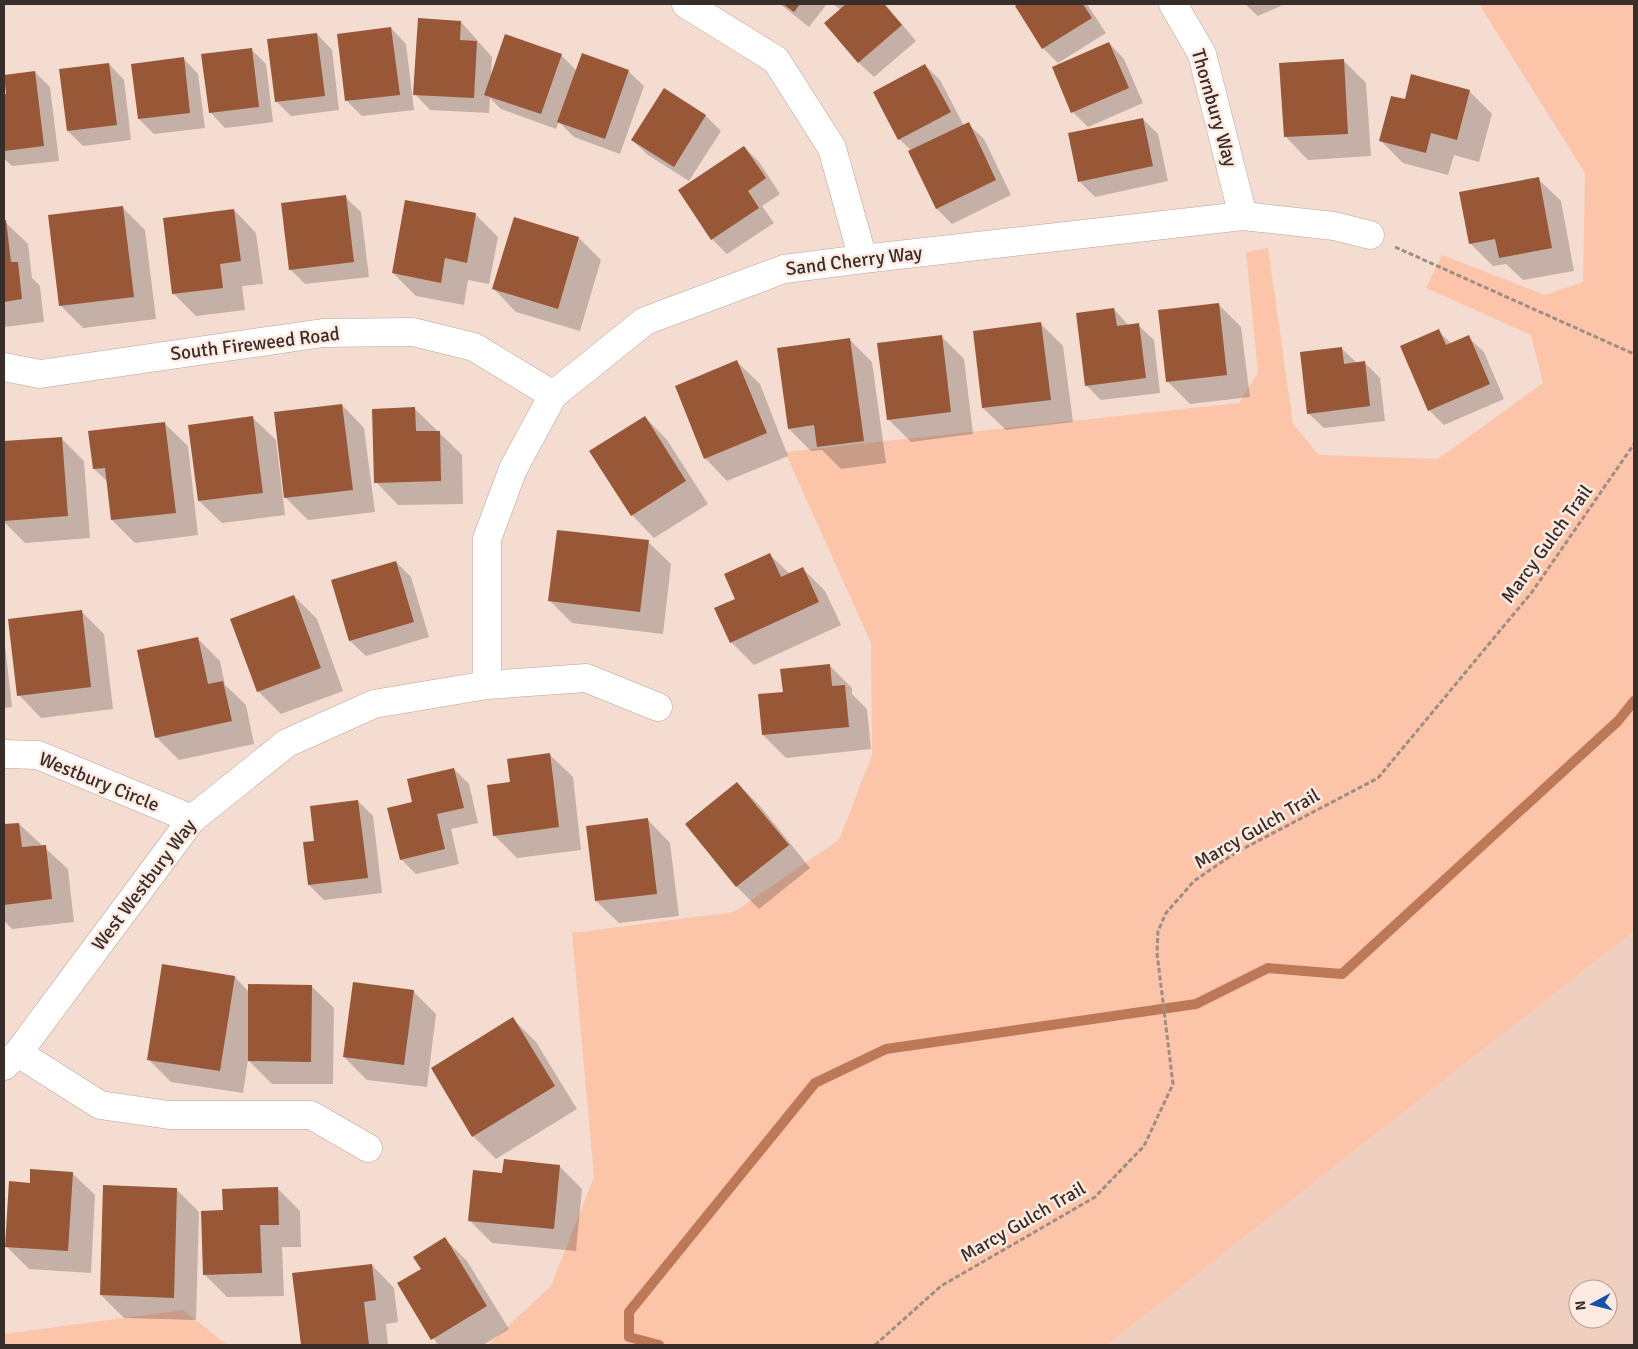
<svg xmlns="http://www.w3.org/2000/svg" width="1638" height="1349" font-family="Signika,sans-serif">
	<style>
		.built { fill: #efd0c0; fill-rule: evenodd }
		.green { fill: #fcc4a9 }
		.shadow { fill: #0003 }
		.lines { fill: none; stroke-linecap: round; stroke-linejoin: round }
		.stream { stroke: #bd7957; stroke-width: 10 }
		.building { fill: #985736 }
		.minor-casing { stroke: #baa398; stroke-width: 29 }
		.path { stroke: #9f8d84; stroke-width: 3; stroke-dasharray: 5 2.5; stroke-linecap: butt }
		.minor { stroke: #fff; stroke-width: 28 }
		.labels { text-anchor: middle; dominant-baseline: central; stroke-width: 5; stroke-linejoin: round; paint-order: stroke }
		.street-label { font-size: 19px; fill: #372d29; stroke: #ffeae1 }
	</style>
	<rect width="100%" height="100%" fill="#f5dcd0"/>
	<path class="built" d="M1634,931V1345H1107ZM1578,1289H1608V1319H1578Z"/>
	<path class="green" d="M1479,4H1634V931L1107,1345H488L551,1286L594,1177L572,933L734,912L839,840L872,755L871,643L785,452L1239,403L1258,373L1246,252L1268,248L1293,424L1319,455L1438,459L1543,383L1531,335L1426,288L1442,255L1545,295L1583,282L1585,173Z
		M183,1310L227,1345H4V1334Z"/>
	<path class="shadow" d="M780,4H827L809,27Z
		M833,4H885L916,41L874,77L858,62L841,10Z
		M1021,4H1087L1106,33L1058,63L1043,48L1016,6Z
		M1245,4H1285L1258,16Z
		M461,22L492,57L491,77L561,55L577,71H628L644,86L620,154L574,137L559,122L556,129L501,109L490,98L489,113L430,110L415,94Z
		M391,28L406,44L414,110L362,116L347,101L338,35Z
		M317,34L332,50L339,110L291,116L276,101Z
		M1109,43L1124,59L1143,103L1088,127L1073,112Z
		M251,49L266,64L273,122L225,128L210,112Z
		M183,58L198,74L205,128L154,134L139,119Z
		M1343,60L1366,83L1371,156L1308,160L1286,137Z
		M109,64L124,80L131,140L83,146L68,131Z
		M925,65L940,80L964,126L968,124L984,139L1011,195L952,224L937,209L910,152L912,151L899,139Z
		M35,72L50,87L59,161L12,166L4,159V96L8,95Z
		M664,89L706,116L721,131L689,181L648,155L632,140Z
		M1469,91L1492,114L1479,162L1454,155L1448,175L1403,163L1380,140L1406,101Z
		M1143,119L1158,134L1168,181L1095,197L1080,182Z
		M744,147L759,162L780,194L762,206L774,223L727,254L712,239Z
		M1538,179L1561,201L1574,271L1523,280L1506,264L1493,266L1470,243Z
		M345,197L361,212L369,277L305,284L290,269Z
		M122,207L145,230L156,319L83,328L60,305Z
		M234,210L256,233L263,284L242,286L245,310L196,316L173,293Z
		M475,214L498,237L489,284L468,280L464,305L416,296L393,273Z
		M4,221L28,244L32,278L40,286L44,322L4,327Z
		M579,238L601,260L580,331L516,312L494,289Z
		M1218,304L1241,327L1250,397L1190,404L1168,382Z
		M1114,309L1129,326L1138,325L1154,340L1160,393L1101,400L1086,385Z
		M1041,324L1063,346L1073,422L1006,430L983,408Z
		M1438,331L1452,344L1468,337L1484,352L1504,399L1444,425L1429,410Z
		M941,336L964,359L973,434L911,442L888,419Z
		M849,339L872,362L886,463L841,469L822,450L811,451L789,429Z
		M1341,348L1357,363L1364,362L1380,378L1385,421L1324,428L1308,413Z
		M737,362L760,384L788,456L727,481L705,458Z
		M342,405L364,428L375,512L308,520L286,498Z
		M415,409L462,455L463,504L398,505L376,482Z
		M645,417L667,440L708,504L654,538L632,515L591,451Z
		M253,418L276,440L285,515L222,523L199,501Z
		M165,424L188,446L198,535L135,543L112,520L108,482L94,469Z
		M61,438L84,461L90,538L25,543L4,522V443Z
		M648,542L671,564L663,634L572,623L550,601Z
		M770,555L790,574L803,569L825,591L841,625L754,665L731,642L737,599Z
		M396,562L411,577L429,637L366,656L350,641L333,581Z
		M294,596L317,619L343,691L281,714L258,691Z
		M81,611L104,634L113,709L41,718L19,695Z
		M4,637L12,707L4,708Z
		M198,639L220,661L225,685L246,705L254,744L179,760L156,737Z
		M829,665L852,688V694L867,709L871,749L786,758L763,735L784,693Z
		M550,755L573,777L581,850L517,858L494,835Z
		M454,769L469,784L478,823L451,829L459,864L416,874L401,859Z
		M737,783L760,806L810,868L759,909L737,887L687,824Z
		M358,801L373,816L382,893L324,900L309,885Z
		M648,820L670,843L679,916L619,923L596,901Z
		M19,824L68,869L74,922L12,929L4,921V826Z
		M163,966L235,977L249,992L311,986L334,1008L333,1084H272L248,1060L243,1093L171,1082L148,1059Z
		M413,991L436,1014L427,1087L367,1080L344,1057Z
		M513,1019L536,1042L577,1109L496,1159L473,1136Z
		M559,1166L582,1189L576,1251L492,1243L469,1220Z
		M72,1173L95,1195L91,1273L29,1269L7,1247L31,1184Z
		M277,1188L300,1211L301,1247H282L284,1296L227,1297L204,1274L224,1211Z
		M176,1189L199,1212L196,1320L124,1318L101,1295Z
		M445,1239L467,1261L509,1329L483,1345H438L399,1284L422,1269Z
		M372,1265L394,1288L398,1322L386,1324L388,1345H302L294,1274Z"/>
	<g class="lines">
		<path class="stream" d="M659,1345L629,1337V1312L815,1083L886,1049L1196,1004L1268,968L1342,974L1618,721L1634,701"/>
	</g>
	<path class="building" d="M783,4H800L794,12Z
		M846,4H884L902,25L858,63L824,23Z
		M1018,4H1083L1092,18L1042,49L1015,6Z
		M418,18L461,21L460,40L477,41L474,98L413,95Z
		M391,27L400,95L345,101L337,34Z
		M317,33L325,96L275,102L267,39Z
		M505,34L562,54L541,114L484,95Z
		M1109,42L1129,88L1071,113L1052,67Z
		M252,48L259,107L209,113L201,54Z
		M582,53L629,70L605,139L557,122Z
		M184,57L190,113L138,119L131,64Z
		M1344,59L1348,134L1284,137L1279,63Z
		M109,63L117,125L67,131L59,69Z
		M925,64L951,112L898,140L873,92Z
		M35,71L44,146L4,151V94H6L4,75Z
		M1411,74L1470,90L1457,140L1431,133L1426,153L1379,141L1391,96L1405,99Z
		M664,88L706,115L674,167L631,140Z
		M1143,118L1153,166L1078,182L1068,133Z
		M969,122L996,180L936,209L908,151Z
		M744,146L766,178L748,191L759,208L711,240L678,190Z
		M1539,177L1552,248L1499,258L1495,239L1469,244L1459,192Z
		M346,195L354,262L289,270L281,203Z
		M405,200L476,213L467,263L445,258L441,283L392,273Z
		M123,206L134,297L59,306L48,215Z
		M234,209L241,261L220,264L223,288L172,294L163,218Z
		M514,217L579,237L558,309L492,289Z
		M4,220H6L11,262H18L22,299L4,302Z
		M1219,303L1227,375L1166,382L1158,310Z
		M1114,308L1117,326L1139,323L1146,378L1085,386L1076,313Z
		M1041,322L1051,400L982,408L973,331Z
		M1439,329L1446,345L1469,335L1490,384L1428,411L1400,346Z
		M942,335L951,412L887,420L877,343Z
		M850,338L864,441L817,447L814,425L788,429L777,348Z
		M1342,347L1344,364L1365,361L1370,406L1307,414L1300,352Z
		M737,360L767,433L704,459L675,386Z
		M342,404L353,490L284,498L274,412Z
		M415,407L416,431H440L441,481L374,483L372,409Z
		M253,416L263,493L198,501L188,425Z
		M645,416L686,481L631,516L589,451Z
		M165,422L176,513L111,520L105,468L93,469L88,431Z
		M62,437L68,516L4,521V441Z
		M557,530L649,540L640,612L548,601Z
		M770,553L781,577L803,567L819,602L730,643L714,608L735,599L724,574Z
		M396,561L414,622L349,641L331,580Z
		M294,595L321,668L257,692L230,619Z
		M82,610L91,687L17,696L8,619Z
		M198,637L208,684L223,681L232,721L155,738L137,650Z
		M830,664L832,686L845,685L849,727L762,735L758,694L783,692L780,669Z
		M550,753L559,827L493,836L487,785L510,782L507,759Z
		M454,768L464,808L437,814L445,849L400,860L387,808L412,802L407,779Z
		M737,782L789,845L736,887L685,824Z
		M358,800L368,878L308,885L303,842L314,841L310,806Z
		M648,818L657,894L595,901L586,826Z
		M19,823L22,847L46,845L52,899L4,905V824Z
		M162,964L235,976L220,1071L147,1060Z
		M353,982L414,990L404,1065L343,1057Z
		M248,984L312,985L311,1062L248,1061Z
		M513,1017L555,1086L472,1137L431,1068Z
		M504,1159L560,1165L554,1229L468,1221L473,1170L502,1173Z
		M30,1169L73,1172L68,1251L5,1247L9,1181L30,1183Z
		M103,1185L177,1188L174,1298L100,1295Z
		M278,1187L279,1225H260L262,1273L203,1275L201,1211L223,1210L222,1189Z
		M445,1237L487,1306L431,1340L397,1283L421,1269L413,1257Z
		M372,1264L376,1300L364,1302L369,1345H301L292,1273Z"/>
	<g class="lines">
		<g class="minor-casing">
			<path id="minor" d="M686,4L776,60L832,148L863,259
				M1173,4L1202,54L1243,216
				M4,367L40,374L323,333L413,332L474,347L553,395
				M487,685V539L513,469L553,395L645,321L784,269L863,259L1243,216L1334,226L1370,235
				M4,754L38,755L192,819
				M18,1053L100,1105L169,1115H311L368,1148
				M4,1066L18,1053L192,819L287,743L374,704L487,685L586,678L658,707"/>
		</g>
		<path class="path" d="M1395,247L1634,354
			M875,1345L941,1286L1095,1197L1144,1146L1173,1084L1157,953L1158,931L1166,913L1194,881L1235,853L1378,778L1532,592L1634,444"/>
		<use href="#minor" class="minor"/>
	</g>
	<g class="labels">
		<g class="street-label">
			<text transform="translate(1214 108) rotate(74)">Thornbury Way</text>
			<text transform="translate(854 261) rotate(-7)">Sand Cherry Way</text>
			<text transform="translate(255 344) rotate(-7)">South Fireweed Road</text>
			<text transform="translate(1547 544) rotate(-54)">Marcy Gulch Trail</text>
			<text transform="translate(99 782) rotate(22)">Westbury Circle</text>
			<text transform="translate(1257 829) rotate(-30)">Marcy Gulch Trail</text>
			<text transform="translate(144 885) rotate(-53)">West Westbury Way</text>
			<text transform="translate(1023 1222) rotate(-30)">Marcy Gulch Trail</text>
		</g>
	</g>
	<rect width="1638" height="1349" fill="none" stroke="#372d29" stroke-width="10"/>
	<g transform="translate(1593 1304) rotate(263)"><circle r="24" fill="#ffeae1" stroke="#af9e97"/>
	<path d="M0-4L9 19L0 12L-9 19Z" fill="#1554a5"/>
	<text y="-8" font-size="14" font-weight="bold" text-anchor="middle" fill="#372d29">N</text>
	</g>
</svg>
